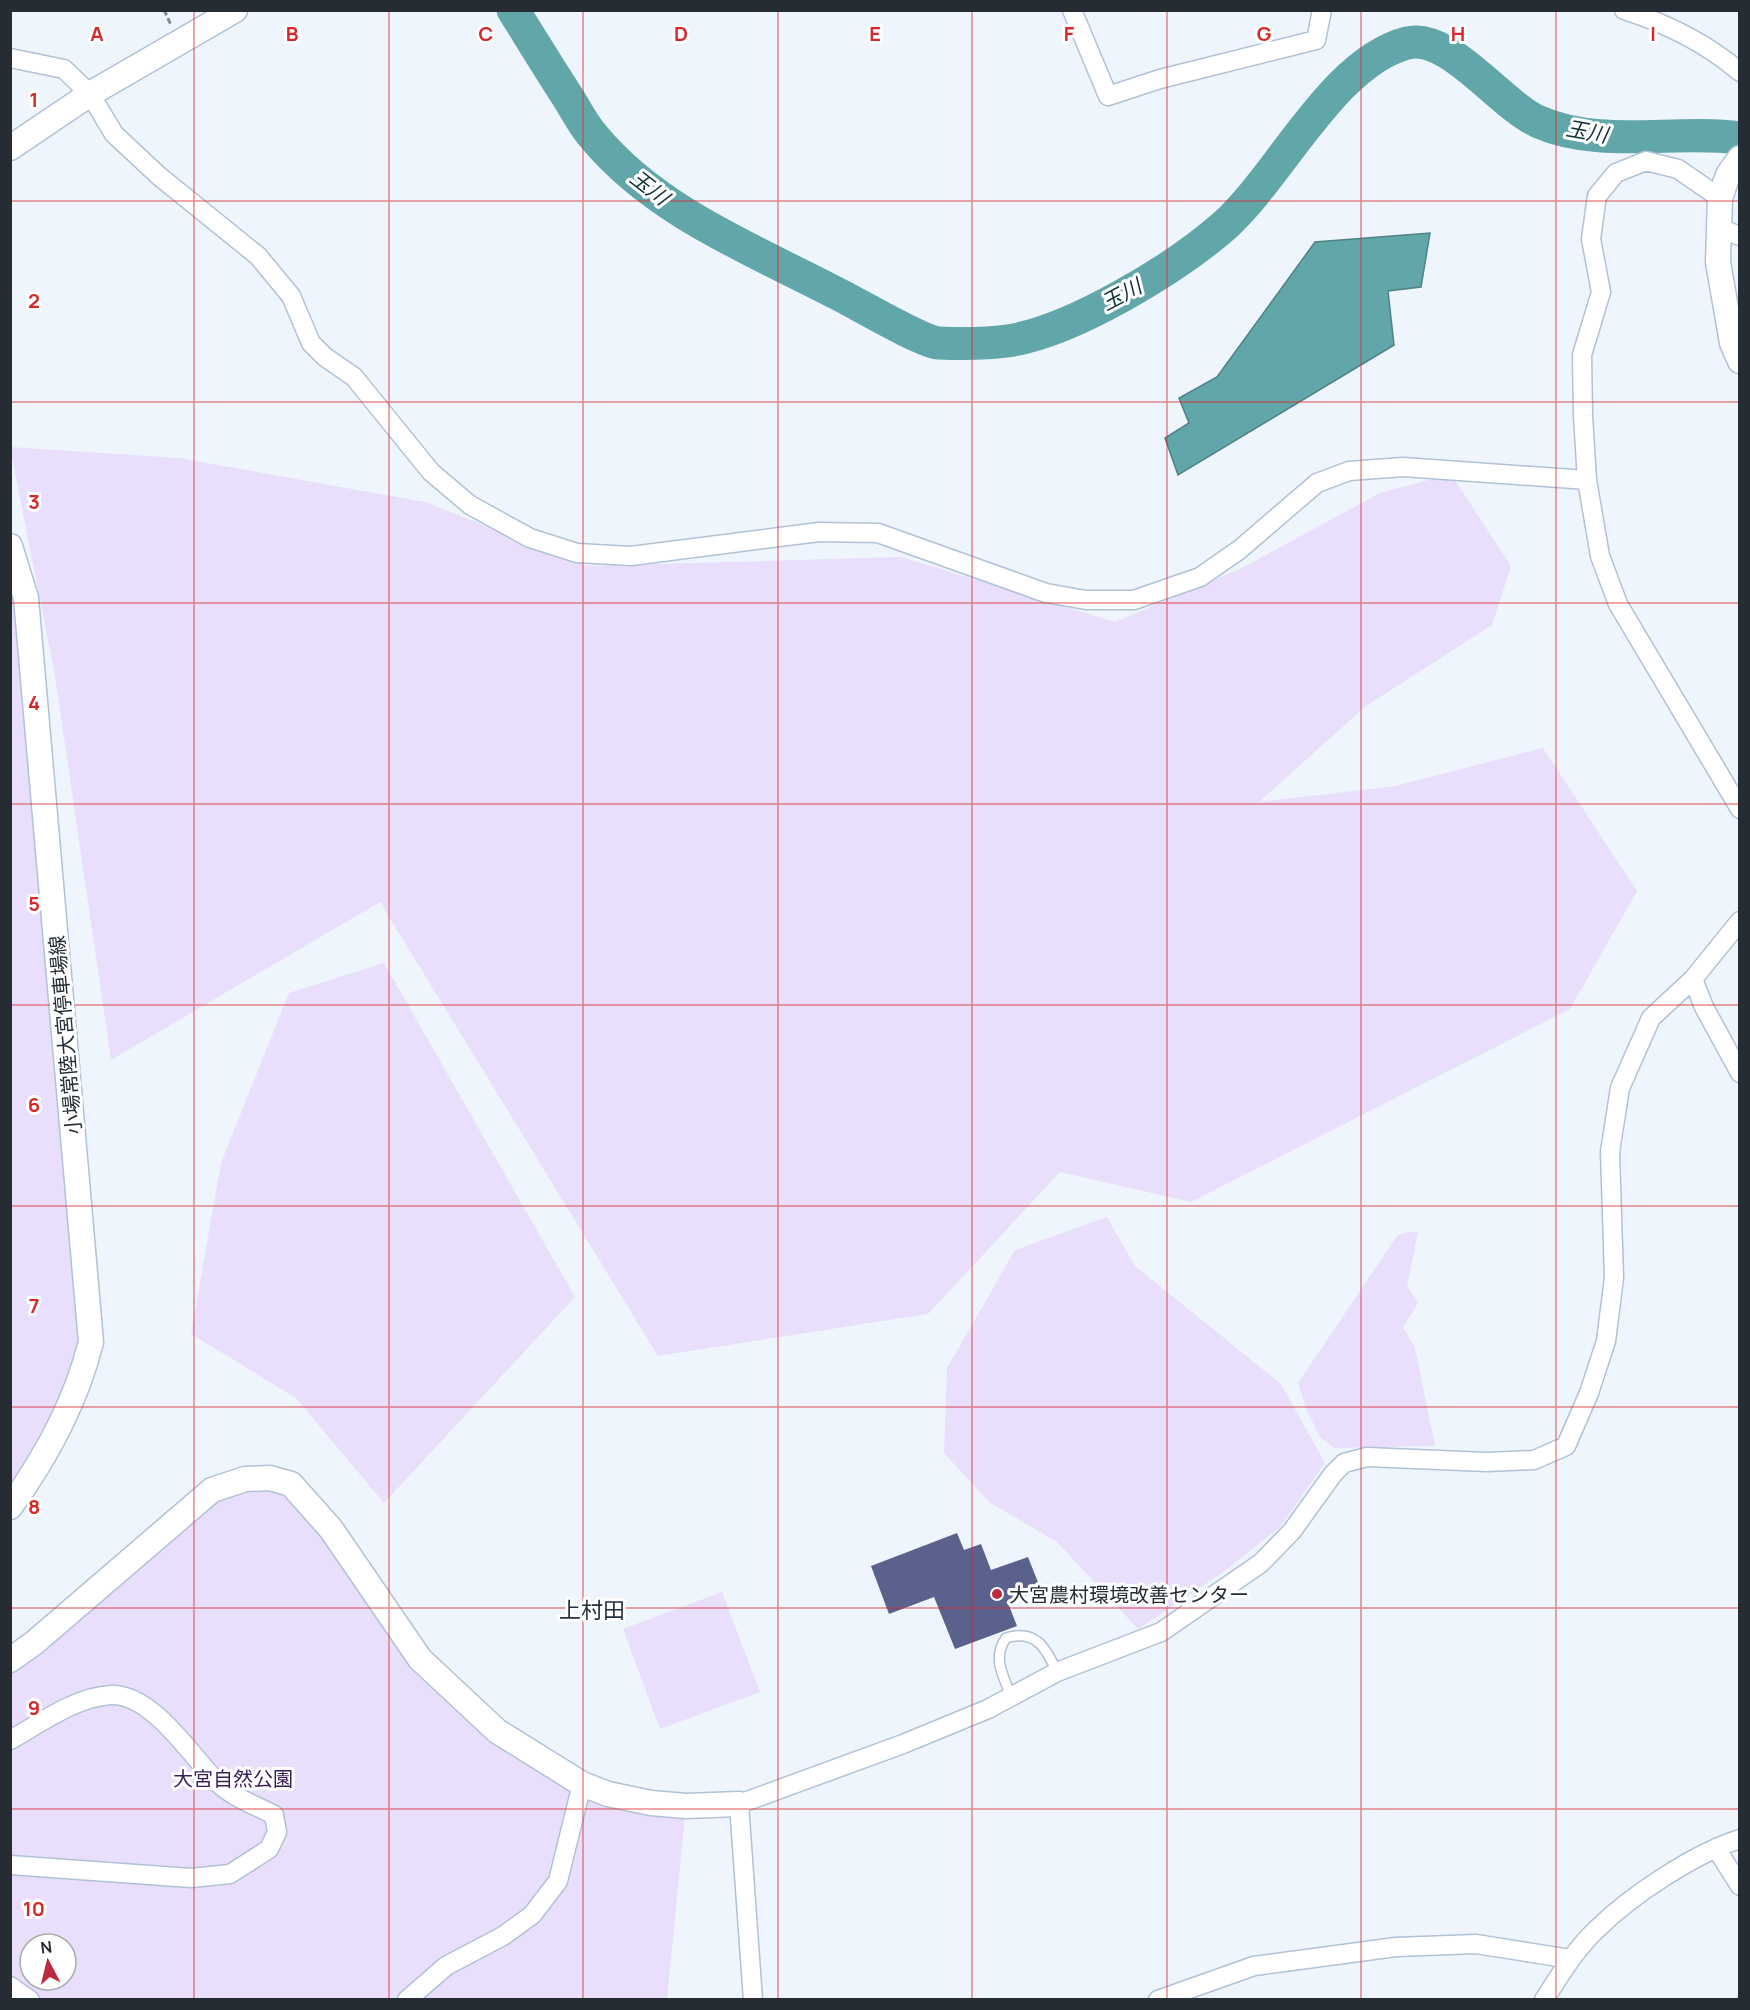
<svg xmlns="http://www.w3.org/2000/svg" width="1750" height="2010" font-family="Manrope,'Noto Sans JP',sans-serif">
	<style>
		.green { fill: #e9defc; fill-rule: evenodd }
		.water { fill: #61a6a9; stroke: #4f8186; stroke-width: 1.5 }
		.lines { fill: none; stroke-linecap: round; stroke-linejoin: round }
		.river { stroke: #61a6a9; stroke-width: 33 }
		.building { fill: #5a618d }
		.lane-casing { stroke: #b0c2d6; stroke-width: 12 }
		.street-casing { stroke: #b0c2d6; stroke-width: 21 }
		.secondary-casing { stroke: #b0c2d6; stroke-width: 27 }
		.path { stroke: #858c94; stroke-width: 3; stroke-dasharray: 6 3; stroke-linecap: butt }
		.lane { stroke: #fff; stroke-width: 9 }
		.street { stroke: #fff; stroke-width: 18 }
		.secondary { stroke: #fff; stroke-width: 24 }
		.grid { fill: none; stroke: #d62828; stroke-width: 1.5; stroke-opacity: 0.55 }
		.poi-dot { fill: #bb2a3e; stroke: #fff; stroke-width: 2 }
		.labels { text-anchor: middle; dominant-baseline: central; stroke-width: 6; stroke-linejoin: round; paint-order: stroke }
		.street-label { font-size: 20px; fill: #252c34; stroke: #fff }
		.poi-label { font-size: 20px; fill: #252c34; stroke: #fff; text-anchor: start }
		.park-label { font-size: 20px; fill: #391e58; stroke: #fff }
		.water-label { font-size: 21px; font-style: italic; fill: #103435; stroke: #fff }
		.quarter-label { font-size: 22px; fill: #233140; stroke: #fff }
		.grid-label { font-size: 20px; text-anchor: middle; font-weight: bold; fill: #d62828; stroke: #fff; stroke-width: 6; stroke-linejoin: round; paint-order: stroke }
	</style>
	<rect width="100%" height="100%" fill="#eef5fd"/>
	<path class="green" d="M10,447L179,458L425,502L587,566L901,557L1115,622L1242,568L1380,493L1451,474L1511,566L1492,625L1366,706L1259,802L1395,786L1543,748L1637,891L1570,1009L1191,1202L1060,1172L928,1314L658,1356L380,902L111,1060L55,676Z
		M10,546L91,1342L10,1507Z
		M384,963L575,1297L384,1503L296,1398L191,1334L221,1163L289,993Z
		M1107,1217L1135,1266L1281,1384L1325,1463L1280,1527L1222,1573L1138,1629L1057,1542L989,1502L944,1453L947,1368L1015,1250Z
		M1407,1232H1418L1407,1286L1418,1303L1403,1327L1415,1348L1435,1446L1334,1448L1320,1437L1306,1409L1298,1383L1397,1236Z
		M291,1484L420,1659L582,1784L686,1806L667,1999H11L10,1660L212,1490ZM30,1944H66V1980H30Z
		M722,1592L760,1692L660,1729L623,1629Z"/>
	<path class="water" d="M1430,233L1421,287L1388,291L1394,345L1178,475L1165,438L1189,423L1179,398L1217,377L1315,242Z"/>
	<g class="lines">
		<path class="river" d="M513,10C532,40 550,70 569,99C577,112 584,126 594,137C656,212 754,250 838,294C858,304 922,342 939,343C961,344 985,344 1007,341C1071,332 1175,269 1224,226C1281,175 1332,63 1407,43C1449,32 1500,105 1539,122C1601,149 1674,129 1740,138"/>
	</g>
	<path class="building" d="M957,1533L964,1550L981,1544L991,1570L1028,1557L1041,1590L1008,1603L1017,1626L955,1649L934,1597L889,1614L871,1566Z"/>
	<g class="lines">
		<g class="lane-casing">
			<path id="lane" d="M1011,1696C1003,1675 992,1658 1006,1638C1036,1629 1046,1648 1057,1672"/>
		</g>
		<g class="street-casing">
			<path id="street" d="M1072,10L1108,96L1160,79L1316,40L1322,10
				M1624,10C1665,23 1707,44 1740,72
				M10,58L64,69L90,94L114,134L159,176L258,256L291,296L311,343L325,357L354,377L431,472L470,505L530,538L577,553L631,556L819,532L878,533L1046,593L1086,600H1134L1200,577L1239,550L1317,483L1349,471L1403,467L1587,480
				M1720,198L1678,169L1646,161L1616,173L1597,196L1591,239L1601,292L1582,355L1583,416L1587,480L1600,556L1618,604L1740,809
				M1719,228L1740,236
				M1693,979L1704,1007L1740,1073
				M10,1740C41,1723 75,1697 111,1695C152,1693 192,1757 218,1783C232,1797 257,1806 274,1815L277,1832L269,1849L230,1874L191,1878L10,1865
				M1716,1848L1740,1886
				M10,1986L30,2000
				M407,2000L446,1966L503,1936L532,1915L558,1881L582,1784
				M753,2000L739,1804L903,1744L988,1709L1057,1672L1161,1632L1261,1563L1292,1531L1333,1474L1344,1463L1367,1457L1487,1462L1534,1460L1566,1446L1589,1393L1606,1341L1614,1278L1610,1152L1620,1088L1651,1018L1693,979L1740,921
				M1158,2000L1254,1966L1396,1947L1476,1944L1570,1959
				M1544,2000C1560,1975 1575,1950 1596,1930C1630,1896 1695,1853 1740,1839"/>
		</g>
		<g class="secondary-casing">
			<path id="secondary" d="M10,148L90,94L235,10
				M1740,158L1728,175L1720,198L1718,262L1732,343L1740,361
				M10,546L26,598L91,1342C76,1402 47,1456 10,1507
				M10,1660L34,1643L212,1490L245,1479L270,1478L291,1484L331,1529L420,1659L497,1731L582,1784L608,1794L651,1803L686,1806L739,1804"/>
		</g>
		<path class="path" d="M164,10L171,25"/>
		<use href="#lane" class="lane"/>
		<use href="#street" class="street"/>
		<use href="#secondary" class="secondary"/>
	</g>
	<path class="grid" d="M194,10V2000M389,10V2000M583,10V2000M778,10V2000M972,10V2000M1167,10V2000M1361,10V2000M1556,10V2000M10,201H1740M10,402H1740M10,603H1740M10,804H1740M10,1005H1740M10,1206H1740M10,1407H1740M10,1608H1740M10,1809H1740"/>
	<circle class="poi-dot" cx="997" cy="1594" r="6"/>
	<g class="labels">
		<g class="street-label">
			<text transform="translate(65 1035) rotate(-95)">小場常陸大宮停車場線</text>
		</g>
		<g class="poi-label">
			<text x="1009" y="1594">大宮農村環境改善センター</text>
		</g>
		<g class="park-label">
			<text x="233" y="1778">大宮自然公園</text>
		</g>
		<g class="water-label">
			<text transform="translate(1587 131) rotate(10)">玉川</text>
			<text transform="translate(650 187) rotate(38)">玉川</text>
			<text transform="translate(1121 294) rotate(-28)">玉川</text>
		</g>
		<g class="quarter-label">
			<text x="592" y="1610">上村田</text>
		</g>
	</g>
	<g class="grid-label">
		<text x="97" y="41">A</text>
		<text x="292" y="41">B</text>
		<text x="486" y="41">C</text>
		<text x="681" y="41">D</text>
		<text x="875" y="41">E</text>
		<text x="1069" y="41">F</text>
		<text x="1264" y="41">G</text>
		<text x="1458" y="41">H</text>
		<text x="1653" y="41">I</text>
		<text x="34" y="107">1</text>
		<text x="34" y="308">2</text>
		<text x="34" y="509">3</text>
		<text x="34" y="710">4</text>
		<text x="34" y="911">5</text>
		<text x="34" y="1112">6</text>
		<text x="34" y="1313">7</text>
		<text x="34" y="1514">8</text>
		<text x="34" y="1715">9</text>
		<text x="34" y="1916">10</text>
	</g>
	<rect width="1750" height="2010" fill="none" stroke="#252c34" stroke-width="24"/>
	<g transform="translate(48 1962) rotate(353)"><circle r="28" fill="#ffffff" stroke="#a8abae" stroke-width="1.5"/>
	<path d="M0-4.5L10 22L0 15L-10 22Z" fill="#bb2a3e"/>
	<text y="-9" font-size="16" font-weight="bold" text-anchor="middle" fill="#252c34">N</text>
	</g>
</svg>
